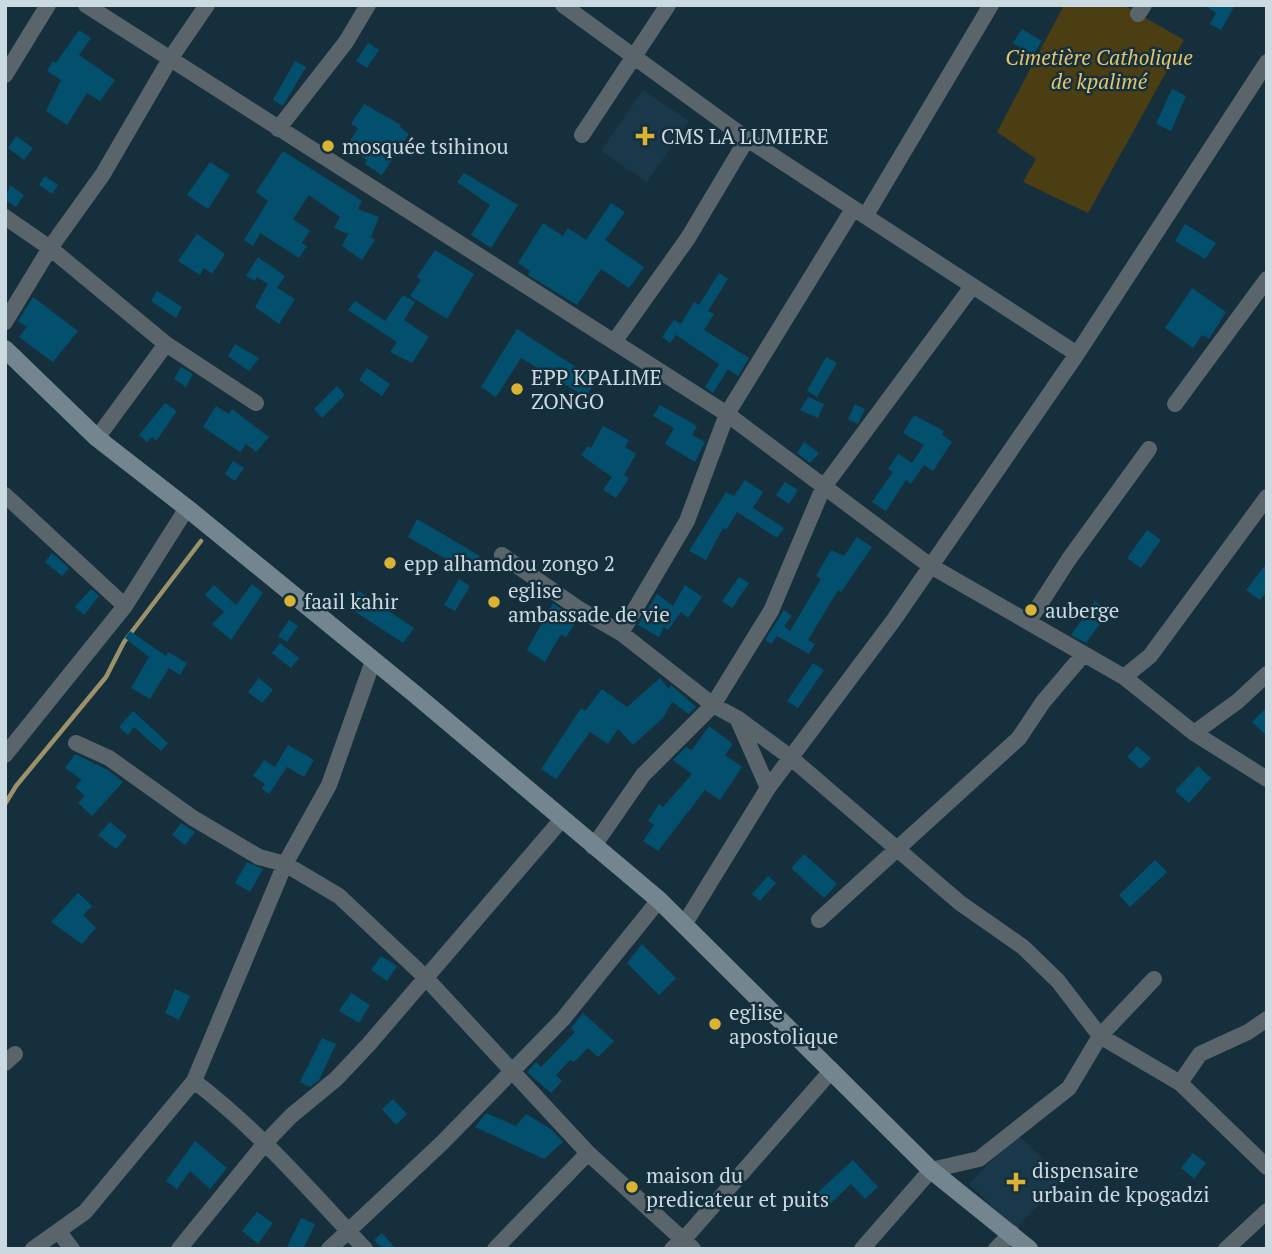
<svg xmlns="http://www.w3.org/2000/svg" width="1272" height="1254" font-family="'PT Serif',serif">
	<style>
		.built { fill: #19394a }
		.green { fill: #4c3e13 }
		.lines { fill: none; stroke-linecap: round; stroke-linejoin: round }
		.stream { stroke: #9b916a; stroke-width: 4.5 }
		.building { fill: #03506e }
		.street { stroke: #59656b; stroke-width: 16 }
		.secondary { stroke: #73858f; stroke-width: 18 }
		.poi-dot { fill: #dab333; stroke: #162f3c; stroke-width: 2.5 }
		.labels { text-anchor: middle; dominant-baseline: central; stroke-width: 5; stroke-linejoin: round; paint-order: stroke }
		.park-label { font-size: 21px; font-style: italic; fill: #e2c56d; stroke: #162f3c }
		.poi-label { font-size: 21px; fill: #cbd9e1; stroke: #162f3c; text-anchor: start }
	</style>
	<rect width="100%" height="100%" fill="#162f3c"/>
	<path class="built" d="M643,90L689,121L647,182L601,151Z
		M1017,1134L1064,1179L1015,1229L969,1184Z"/>
	<path class="green" d="M1064,5H1123L1184,40L1088,213L1023,182L1036,159L997,132Z"/>
	<g class="lines">
		<path class="stream" d="M5,804L16,786L106,677L124,642L201,541"/>
	</g>
	<path class="building" d="M1204,5H1235L1221,30L1210,24L1216,13Z
		M1022,29L1042,41L1033,55L1013,43Z
		M79,30L91,38L79,55L115,80L100,101L87,93L67,125L46,111L61,80L47,71L53,61L56,63Z
		M368,43L379,50L367,68L356,61Z
		M295,61L306,67L283,106L273,100Z
		M1172,89L1186,96L1171,131L1156,124Z
		M364,104L401,125L400,127L409,134L382,175L365,164L367,160L347,146L358,128L351,124Z
		M16,136L33,148L24,160L8,148Z
		M283,151L362,201L358,209L379,217L371,237L375,240L362,260L342,246L348,234L334,228L340,217L309,195L293,219L310,231L302,243L307,246L299,258L260,233L253,246L244,240L268,201L256,192Z
		M210,162L230,175L208,209L187,195Z
		M464,173L518,205L491,248L471,235L490,205L457,182Z
		M45,176L58,185L52,194L39,185Z
		M10,185L24,195L16,207L5,200Z
		M611,203L625,212L605,240L644,267L629,288L601,269L577,305L528,275L530,271L518,263L543,223L563,236L568,228L586,240Z
		M1185,224L1216,243L1205,259L1175,241Z
		M197,234L225,254L212,274L204,268L200,275L178,261Z
		M435,250L474,274L447,319L410,296L421,280L417,277Z
		M258,257L285,276L277,288L295,299L279,324L255,307L268,284L257,277L255,281L246,276Z
		M719,273L728,279L708,311L714,314L704,330L749,358L738,376L728,369L713,393L705,387L719,364L676,335L670,343L662,337L674,320L681,324L694,302L699,305Z
		M1192,288L1226,312L1209,339L1202,335L1193,348L1165,328Z
		M157,291L182,307L176,318L151,301Z
		M403,295L415,302L404,320L429,337L412,363L390,352L397,342L348,310L355,301L385,321Z
		M33,297L78,331L53,362L19,337L27,327L18,321Z
		M517,329L596,380L586,397L521,358L496,397L481,387Z
		M235,344L259,358L249,371L228,356Z
		M826,357L837,363L817,397L807,391Z
		M181,367L193,374L186,387L174,379Z
		M367,368L390,384L382,396L359,380Z
		M337,386L345,395L322,418L314,409Z
		M808,397L824,404L818,418L800,410Z
		M165,403L177,411L156,441L152,437L147,442L139,435Z
		M855,404L865,409L858,424L848,419Z
		M660,405L697,426L692,435L705,442L695,462L665,444L674,428L653,416Z
		M216,406L229,414L232,409L269,437L256,452L246,444L240,452L203,427Z
		M914,415L944,431L942,435L952,442L933,471L924,465L911,484L906,480L886,511L872,502L893,472L888,469L898,454L912,463L924,445L903,433Z
		M603,426L629,440L625,447L636,454L624,475L629,478L616,498L603,490L612,477L581,455L588,446L591,448Z
		M804,442L819,453L810,463L797,453Z
		M233,461L244,468L235,481L225,474Z
		M745,480L763,492L753,508L784,528L777,538L737,512L726,530L723,528L706,560L689,551L726,492L734,496Z
		M785,482L798,490L789,504L776,495Z
		M417,519L480,556L470,573L408,537Z
		M1147,530L1161,540L1141,568L1127,558Z
		M857,537L872,547L841,592L838,590L808,640L815,644L809,654L777,636L771,644L765,640L784,610L792,616L784,626L790,631L821,579L816,576L831,550L844,556Z
		M52,553L69,568L62,576L45,562Z
		M1267,563V591L1260,600L1246,590Z
		M739,577L749,583L732,608L722,601Z
		M459,579L470,586L455,611L444,605Z
		M252,584L263,593L231,640L212,624L224,612L205,595L214,585L236,605Z
		M685,585L702,597L688,618L681,612L668,630L664,627L659,637L638,625L657,594L673,606Z
		M91,589L99,596L84,615L75,607Z
		M359,591L414,628L403,643L348,607Z
		M1095,601L1109,611L1086,643L1071,635Z
		M553,603L577,620L566,637L561,634L545,662L527,650Z
		M289,620L298,626L287,642L278,636Z
		M130,631L166,656L168,652L187,663L180,675L169,668L150,699L131,688L149,657L125,638Z
		M280,643L299,658L291,668L272,653Z
		M813,663L824,670L798,708L787,701Z
		M259,678L273,690L262,703L248,692Z
		M660,678L669,689L671,685L696,707L689,714L672,702L663,718L633,745L618,729L608,744L590,732L556,779L541,769L581,708L585,711L602,689L627,707Z
		M1267,707V736L1252,722Z
		M133,711L168,743L161,751L134,727L128,735L119,727Z
		M709,726L733,744L725,755L742,767L720,800L705,790L658,851L643,841L654,825L648,821L659,804L663,807L692,774L673,760L686,747L692,750Z
		M288,745L314,760L304,777L287,767L269,794L262,789L265,784L253,776L264,760L275,767Z
		M1137,746L1151,758L1141,769L1127,757Z
		M75,754L108,770L123,782L92,816L78,803L85,796L75,787L82,780L65,768Z
		M1198,766L1211,778L1189,803L1175,791Z
		M110,822L127,836L116,849L98,835Z
		M181,823L195,832L185,845L172,835Z
		M804,854L837,884L824,898L791,868Z
		M1155,860L1167,872L1130,907L1119,895Z
		M247,862L263,869L250,892L235,883Z
		M768,876L776,883L760,901L752,894Z
		M78,893L92,906L83,915L96,928L82,944L51,922Z
		M642,944L676,978L659,995L627,963Z
		M381,956L397,966L387,981L371,970Z
		M175,989L190,996L179,1020L165,1013Z
		M351,993L370,1005L359,1023L339,1011Z
		M583,1013L614,1041L598,1057L588,1048L574,1062L570,1060L556,1075L562,1081L551,1093L527,1072L536,1062L541,1067L575,1032L571,1028Z
		M322,1038L336,1044L319,1080L310,1087L300,1082Z
		M393,1099L407,1114L396,1125L382,1109Z
		M486,1113L516,1126L526,1114L552,1130L563,1142L544,1159L475,1127Z
		M195,1141L227,1168L210,1189L190,1171L177,1189L166,1181Z
		M1193,1153L1206,1163L1194,1179L1181,1168Z
		M853,1160L878,1187L865,1199L851,1184L829,1205L817,1193Z
		M257,1212L273,1223L258,1244L242,1231Z
		M301,1218L315,1224L303,1249H286Z
		M382,1233L396,1249H383L374,1240Z"/>
	<g class="lines">
		<path class="street" d="M86,5L727,414L929,565L1124,677L1194,733L1267,779
			M563,5L747,139L1077,354
			M1138,14L1144,5
			M5,75L48,5
			M278,129L346,42L368,5
			M582,135L668,5
			M866,215L991,5
			M5,217L50,248L166,344L256,403
			M5,322L50,248L103,174L170,59L207,5
			M614,342L688,238L747,139
			M1175,404L1267,279
			M97,438L166,344
			M5,495L125,606
			M502,555L579,609L621,633L713,705L737,718L790,757L960,903L1023,947L1058,981L1100,1036L1180,1083L1267,1167
			M1029,621L1069,559L1149,449
			M621,633L687,521L727,414L853,209
			M1124,677L1150,656L1267,497
			M738,720L768,788
			M1194,733L1238,701L1267,674
			M76,743L109,758L193,818L259,857L285,864L339,896L424,976L588,1153L693,1249
			M5,755L125,606L187,508
			M593,847L643,775L713,705L771,611L823,488L971,288
			M819,920L1019,738L1043,702L1083,655
			M685,923L768,788L893,621L1077,354L1267,62
			M5,1063L15,1054
			M194,1081C258,1130 310,1190 365,1249
			M1180,1083L1200,1054L1248,1032L1267,1019
			M59,1232L72,1249
			M33,1249L85,1212L194,1081L285,864L329,785L373,661
			M179,1249L266,1142L291,1116L336,1079L369,1044L563,818
			M329,1249L443,1142L563,1019L659,900
			M495,1249L588,1153
			M672,1249L685,1238L832,1070
			M862,1249L931,1170L979,1159L1069,1088L1100,1036L1154,979
			M996,1249L1012,1233
			M1226,1249L1267,1211"/>
		<path class="secondary" d="M5,349L97,438L187,508L416,695L659,900L931,1170L1029,1249"/>
	</g>
	<g class="poi-dot">
		<path d="M641.5 125.5h7v7h7v7h-7v7h-7v-7h-7v-7h7z"/>
		<circle cx="328" cy="146" r="7"/>
		<circle cx="517" cy="389" r="7"/>
		<circle cx="390" cy="563" r="7"/>
		<circle cx="290" cy="601" r="7"/>
		<circle cx="494" cy="602" r="7"/>
		<circle cx="1031" cy="610" r="7"/>
		<circle cx="715" cy="1024" r="7"/>
		<path d="M1012.5 1171.5h7v7h7v7h-7v7h-7v-7h-7v-7h7z"/>
		<circle cx="632" cy="1187" r="7"/>
	</g>
	<g class="labels">
		<g class="park-label">
			<text x="1099" y="57">Cimetière Catholique<tspan x="1099" dy="24">de kpalimé</tspan></text>
		</g>
		<g class="poi-label">
			<text x="661" y="136">CMS LA LUMIERE</text>
			<text x="342" y="146">mosquée tsihinou</text>
			<text x="531" y="377">EPP KPALIME<tspan x="531" dy="24">ZONGO</tspan></text>
			<text x="404" y="563">epp alhamdou zongo 2</text>
			<text x="508" y="590">eglise<tspan x="508" dy="24">ambassade de vie</tspan></text>
			<text x="304" y="601">faail kahir</text>
			<text x="1045" y="610">auberge</text>
			<text x="729" y="1012">eglise<tspan x="729" dy="24">apostolique</tspan></text>
			<text x="1032" y="1170">dispensaire<tspan x="1032" dy="24">urbain de kpogadzi</tspan></text>
			<text x="646" y="1175">maison du<tspan x="646" dy="24">predicateur et puits</tspan></text>
		</g>
	</g>
	<rect width="1272" height="1254" fill="none" stroke="#cbd9e1" stroke-width="14"/>
</svg>
